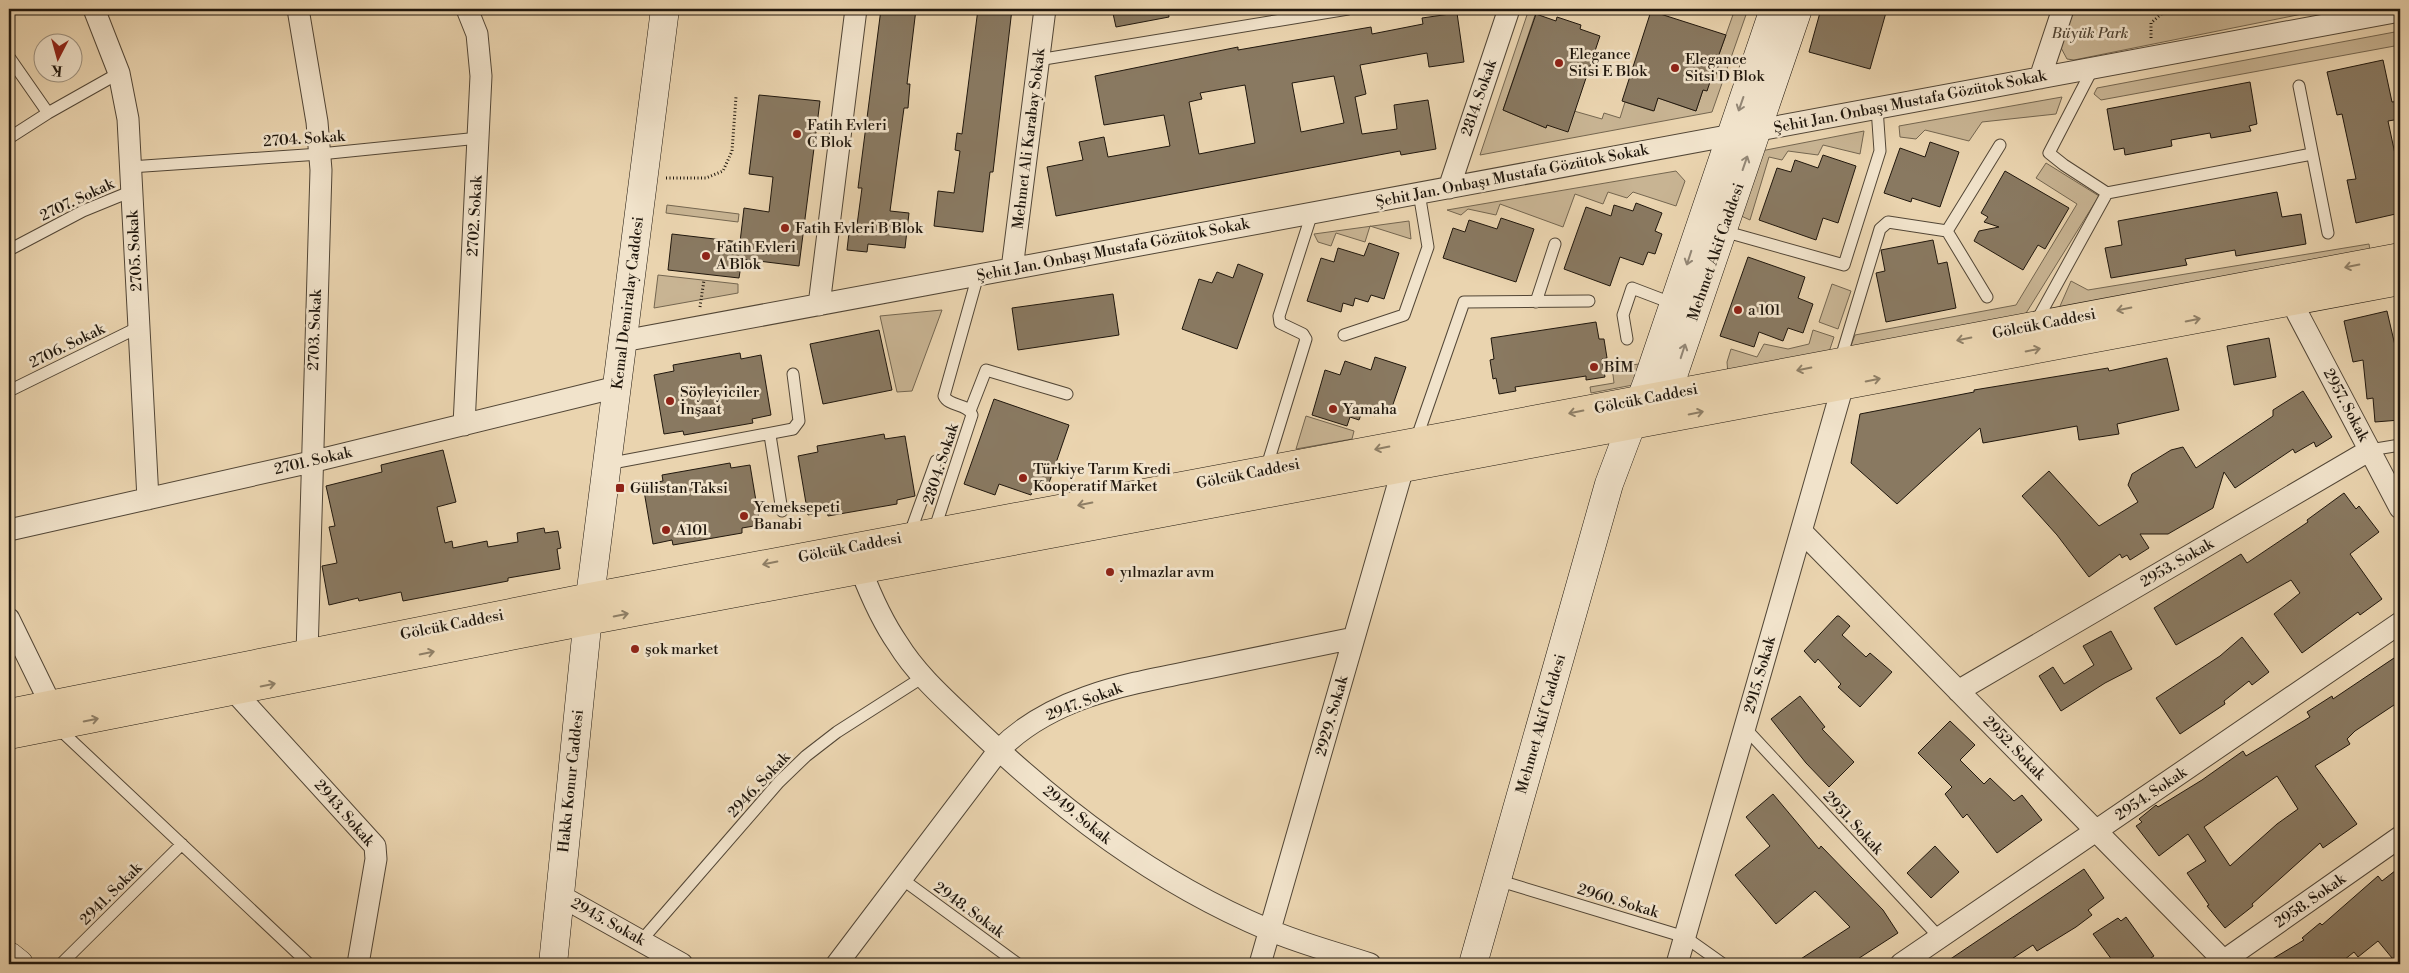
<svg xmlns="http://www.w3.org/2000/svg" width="2409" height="973" font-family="'Libre Bodoni',serif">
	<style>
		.green { fill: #c8b493; stroke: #746650 }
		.building { fill: #897961; stroke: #20170d; fill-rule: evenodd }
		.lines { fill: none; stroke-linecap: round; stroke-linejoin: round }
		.lane-casing { stroke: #524636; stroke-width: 13 }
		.street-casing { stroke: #524636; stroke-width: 23 }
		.secondary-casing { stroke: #20170d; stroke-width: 29 }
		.primary-casing { stroke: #20170d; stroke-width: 29 }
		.path { stroke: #20170d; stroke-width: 3; stroke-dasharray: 1 2.5; stroke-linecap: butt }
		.lane { stroke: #f1e3cb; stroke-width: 11 }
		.street { stroke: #f1e3cb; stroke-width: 21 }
		.secondary { stroke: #f1e3cb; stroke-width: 28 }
		.primary { stroke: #ead4af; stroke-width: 28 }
		.oneway { stroke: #938776 }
		.oneway2 { stroke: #8f7f66 }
		.poi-dot { fill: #8f2418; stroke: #f1e3cb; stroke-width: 2 }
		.labels { text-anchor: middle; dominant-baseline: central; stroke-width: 5; stroke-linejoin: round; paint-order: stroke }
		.park-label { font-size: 15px; font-style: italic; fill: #524635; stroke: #f1e3cb }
		.poi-label { font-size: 15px; fill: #20170d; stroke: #f1e3cb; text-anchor: start }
		.street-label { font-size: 15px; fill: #20170d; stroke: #f1e3cb }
	</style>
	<rect width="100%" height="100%" fill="#ead4af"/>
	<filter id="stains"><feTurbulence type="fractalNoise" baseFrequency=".004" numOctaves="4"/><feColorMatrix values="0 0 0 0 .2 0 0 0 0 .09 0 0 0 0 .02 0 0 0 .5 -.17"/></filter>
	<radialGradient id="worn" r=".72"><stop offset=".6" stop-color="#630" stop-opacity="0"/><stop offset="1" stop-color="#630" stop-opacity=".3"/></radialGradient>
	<path class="green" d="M1529,9H1537L1503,110L1546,128L1547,125L1574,111L1602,119L1604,113L1620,118L1625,102L1653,111L1658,98L1696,111L1703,90L1712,76H1715L1720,61L1717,60L1735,9H1748L1712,112L1480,155Z
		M2071,9H2327L2074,60L2067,59L2060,46Z
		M2400,31V45L2101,100L2094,94L2097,88Z
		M2062,97L2056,114L1982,122L1969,141L1925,130L1916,139L1900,137L1899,126Z
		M1864,131L1860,154L1823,145L1818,155L1788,151L1782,160L1769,157L1750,220L1739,215L1761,151Z
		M2046,163L2099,196L2023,318L1848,354L1855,335L2016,305L2077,204L2036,178Z
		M1676,171L1685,181L1676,206L1633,192L1627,198L1608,192L1603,204L1575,194L1563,227L1500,204L1496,215L1468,209L1461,215L1447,210Z
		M667,205L739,214L738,222L666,213Z
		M1409,221L1411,239L1370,226L1365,242L1336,233L1331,246L1318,242L1314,234Z
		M2369,244L2371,257L2057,313L2071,281L2088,290Z
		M658,275L738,284V293L654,308Z
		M1832,284L1851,291L1838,329L1819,322Z
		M942,310L912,391L897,392L880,316Z
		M1813,330L1834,337L1828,355L1728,375L1727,362L1731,349L1757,357L1764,344L1788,349L1809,344Z
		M1640,364L1633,385L1591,393L1590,387L1614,383L1612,367Z
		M1306,416L1354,431L1352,439L1296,449Z"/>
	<path class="building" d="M881,9H916L907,84H910L908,108H904L890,211L909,213L905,248L868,244L867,252L847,250L850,224L857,225L862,188H858Z
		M978,9H1012L993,172H990L983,232L934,226L938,191L954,193L960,151L955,150L957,133L962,134Z
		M1112,9H1168L1169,17L1116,27Z
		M1821,9H1887L1870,69L1809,52Z
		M1651,11L1726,35L1717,60L1720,61L1715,77L1712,76L1707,91L1703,90L1696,111L1658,98L1654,111L1622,101Z
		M1457,13L1464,62L1429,67L1427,53L1360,65L1366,94L1355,97L1362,134L1397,129L1394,105L1428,100L1436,149L1401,155L1400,151L1056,216L1047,167L1083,160L1079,142L1104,137L1108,157L1170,146L1164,115L1104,125L1095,76L1238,47V50L1371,27L1372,34L1423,24L1422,18ZM1334,76L1344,123L1301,132L1292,83ZM1245,85L1255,143L1199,154L1189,102L1202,99L1200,93Z
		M1536,14L1556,21L1557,17L1581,25L1580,29L1600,36L1568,132L1547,125L1546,128L1503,110Z
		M2383,60L2392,102L2400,101V119L2388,121L2395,154L2400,153V213L2356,223L2347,180L2356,179L2342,114L2337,115L2327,72Z
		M2250,82L2257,124L2249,126L2251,131L2211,138L2210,133L2171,140L2172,146L2125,155L2124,148L2114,150L2107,109Z
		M759,95L820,101L799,266L742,259L739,278L668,270L672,234L740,242L744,208L769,212L773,177L749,174Z
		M1930,142L1959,152L1940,207L1912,198L1911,202L1884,193L1900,148L1925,157Z
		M1823,155L1856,166L1838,223L1823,218L1816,240L1759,220L1777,168L1791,172L1795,160L1818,168Z
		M2005,171L2069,208L2045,249L2038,245L2023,270L1974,241L1979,231L1999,227L1984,222L1988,217L1981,213Z
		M2277,192L2282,217L2301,214L2306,244L2236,256L2235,250L2185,259L2187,265L2111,278L2105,248L2122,245L2118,221Z
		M1636,203L1662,213L1655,231L1662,234L1655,254L1648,252L1643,265L1620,257L1610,286L1564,269L1586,207L1611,216L1614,205L1633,211Z
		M1501,218L1534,229L1516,282L1443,258L1453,228L1465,232L1469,220L1497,229Z
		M1933,240L1938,264L1947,262L1956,308L1886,322L1876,273L1885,271L1881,250Z
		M1369,243L1399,253L1384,299L1371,295L1368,302L1355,298L1353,306L1343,303L1341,312L1307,301L1321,258L1334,262L1338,248L1364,256Z
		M1748,257L1805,277L1798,298L1813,304L1803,333L1788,328L1783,341L1759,332L1754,347L1720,336Z
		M1238,264L1263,274L1237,349L1182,329L1199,279L1212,283L1217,272L1233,278Z
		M1113,294L1119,335L1018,350L1012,308Z
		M2387,311L2400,367V420L2375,422L2373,398L2367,399L2363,360L2353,362L2344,321Z
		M1596,322L1599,339H1604L1607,358L1602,359L1605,377L1586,380V376L1515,387L1516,391L1499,394L1496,378L1493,379L1490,360L1494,359L1491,338Z
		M879,330L892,390L823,404L810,344Z
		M2269,338L2276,377L2234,385L2227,346Z
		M740,353L741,359L761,355L771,415L752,419L753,423L684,435L683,431L664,434L654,375L674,371L673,365Z
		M1375,357L1406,367L1390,413L1378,409L1375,416L1362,412L1359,420L1350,417L1347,426L1312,415L1325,370L1340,375L1345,361L1371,370Z
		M2167,358L2179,410L2117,424L2119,434L2079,440L2077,426L1983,443L1980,428L1897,504L1851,463L1860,414L1974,392V390L2108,368L2109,371Z
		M2303,391L2332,437L2316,447L2314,442L2295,453L2293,449L2235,488L2224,472L2213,508L2168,534H2140L2149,548L2130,560L2127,555L2122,558L2120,554L2089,577L2057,535L2022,496L2049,471L2099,526L2138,502L2128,485L2132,474L2171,450L2183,447L2196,468L2273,416V410Z
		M994,399L1069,425L1048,486L1036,481L1031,495L999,484L995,495L964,484Z
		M884,434L885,439L905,436L915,496L897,500V504L828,516L827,511L808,515L798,456L818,452L817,446Z
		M443,450L456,502L437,507L445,543L452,541L453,548L487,541L488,547L518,542L517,533L544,528L545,533L558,531L561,548L557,549L560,569L508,578V581L403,601L401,592L359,601L358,598L329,605L322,566L337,563L329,527L335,526L326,486L382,472L381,465Z
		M730,463L731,468L750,465L760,525L742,528V533L673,545L672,540L653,544L643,485L663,481L662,475Z
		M2344,493L2356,509L2359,506L2379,532L2350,554L2382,599L2360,615L2358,612L2302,653L2274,614L2300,593L2291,580L2176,645L2154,608L2241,554L2247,563L2308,522L2307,520Z
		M1837,616H1839L1850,626L1842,635L1866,657L1870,653L1892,672L1860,707L1838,687L1841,684L1818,659L1815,663L1804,651Z
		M2111,631L2132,669L2105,683L2061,711L2039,676L2053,667L2064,684L2094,665L2083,646Z
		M2242,637L2269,672L2252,685L2249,681L2224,701L2225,704L2180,734L2156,698L2220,656Z
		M2400,654V701L2355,731L2347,739L2350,744L2315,766L2357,824L2323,848L2320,843L2252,904L2253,906L2225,928L2207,906L2209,905L2187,873L2206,861L2188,834L2159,856L2136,826L2142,822L2139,819L2156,805L2158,807L2202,780L2243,751L2246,756L2310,717L2307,712L2332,696L2333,699ZM2277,776L2298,809L2277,824L2230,866L2204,827Z
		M1800,696L1825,727L1822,729L1854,762L1829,787L1806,763L1771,719Z
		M1950,721L1975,745L1960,760L1984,784L1990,778L2014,801L2022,795L2042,820L1997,853L1967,814L1963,818L1945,794L1952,787L1918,753Z
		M1773,794L1819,849L1821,846L1883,910L1898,933L1850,964H1793L1850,927L1815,891L1776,924L1735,875L1770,846L1746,817Z
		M1935,846L1959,872L1931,898L1907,873Z
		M2400,867V964H2397L2378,941L2358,957L2354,952L2339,964H2264L2304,940L2302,938L2320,923L2322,925L2378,876L2382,881Z
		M2084,869L2104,898L2088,910L2092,915L2076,927L2037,951L2033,945L2004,964H1943Z
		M2126,917L2154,956L2142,964H2115L2093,934L2118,918L2121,921Z"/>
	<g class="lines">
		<g class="lane-casing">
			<path id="lane" d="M9,57L48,113
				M1038,60L1348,9
				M2299,86L2328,233
				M9,138L48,113L119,73
				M130,167L320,154L479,138
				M2107,193L2312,154
				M1723,231L1844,265L1880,151L1877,108
				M1947,231L2000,145
				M9,250L83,211L132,191
				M1536,302L1555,244
				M2036,322L2107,193L2064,165L2049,153L2093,68
				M1344,335L1404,315L1428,247L1419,193
				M1627,339L1623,315L1632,288L1674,304
				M1840,361L1880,229L1888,222L1947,231L1987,297
				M9,391L139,327
				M970,411L986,370L1067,394
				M770,435L782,511
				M1416,440L1464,302L1589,301
				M2370,450L2400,445
				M607,464L793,429L799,421L793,374
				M1266,469L1306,339L1303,334L1280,323L1279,316L1312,213
				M934,531L972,415C968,403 949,407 944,396L978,275
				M909,536L936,461
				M57,727L309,964
				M1745,728L1940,938
				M902,879L1018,964
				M1497,880L1685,937L1723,964
				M641,941L779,782L806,756L837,732L923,677
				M61,964L182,844"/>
		</g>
		<g class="street-casing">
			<path id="street" d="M94,9L119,73L128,119L148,499
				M298,9L317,122L321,170L307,654
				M2040,78L2063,9
				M1449,188L1509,9
				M1012,269L1045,9
				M2291,301L2400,508
				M819,305L856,9
				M623,341L2400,11
				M464,425L481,76L477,34L467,9
				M9,530L311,462L617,387
				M1802,532L2227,964
				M861,570C871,596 882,621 898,644C917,675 946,700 972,725C1061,810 1155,882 1269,930C1302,944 1337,953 1370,964
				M9,619L51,705
				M234,691L375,846L376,859L358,964
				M1958,691L2370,450
				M559,895L682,964
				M837,964L999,750C1054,694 1135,683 1208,668C1257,658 1306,648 1354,638
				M1260,964L1403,468
				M1677,964L1843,385
				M1901,964L2400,623
				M2219,964L2400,837"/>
		</g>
		<g class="secondary-casing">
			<path id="secondary" d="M1660,414L1798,9
				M9,956L19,964
				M553,964L590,597L665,9
				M1473,964L1609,484L1647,383L1774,9"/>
		</g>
		<g class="primary-casing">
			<path id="primary" d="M9,713L590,597L2400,257
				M9,735L587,621L2400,281"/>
		</g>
		<path class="path" d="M2151,38V23L2167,9
			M666,178H706L723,171L732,151L736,97
			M700,307L704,280"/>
		<use href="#lane" class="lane"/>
		<use href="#street" class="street"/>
		<use href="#secondary" class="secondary"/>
		<use href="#primary" class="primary"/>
	</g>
	<defs><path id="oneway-shaft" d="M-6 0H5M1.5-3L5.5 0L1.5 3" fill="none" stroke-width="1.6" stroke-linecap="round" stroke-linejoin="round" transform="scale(1.25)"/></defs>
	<g class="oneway">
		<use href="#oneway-shaft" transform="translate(1741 104) rotate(109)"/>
		<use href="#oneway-shaft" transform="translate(1745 163) rotate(-71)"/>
		<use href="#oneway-shaft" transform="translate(1689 258) rotate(108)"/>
		<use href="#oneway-shaft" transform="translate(1683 351) rotate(-72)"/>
	</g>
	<g class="oneway2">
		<use href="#oneway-shaft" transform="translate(2352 266) rotate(169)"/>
		<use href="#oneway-shaft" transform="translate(2124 309) rotate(169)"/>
		<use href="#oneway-shaft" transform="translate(2193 320) rotate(-11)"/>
		<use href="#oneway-shaft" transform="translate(1964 339) rotate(169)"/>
		<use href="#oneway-shaft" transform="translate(2033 350) rotate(-11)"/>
		<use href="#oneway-shaft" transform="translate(1804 369) rotate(169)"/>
		<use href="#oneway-shaft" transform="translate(1873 380) rotate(-11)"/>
		<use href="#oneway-shaft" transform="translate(1576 412) rotate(169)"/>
		<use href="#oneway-shaft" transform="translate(1696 413) rotate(-11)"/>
		<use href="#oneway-shaft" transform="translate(1382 448) rotate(169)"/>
		<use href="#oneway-shaft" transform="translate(1085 504) rotate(169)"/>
		<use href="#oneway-shaft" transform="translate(770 563) rotate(169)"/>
		<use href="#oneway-shaft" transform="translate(621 615) rotate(-11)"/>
		<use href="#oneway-shaft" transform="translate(427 653) rotate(-11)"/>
		<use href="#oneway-shaft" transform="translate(268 685) rotate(-11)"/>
		<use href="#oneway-shaft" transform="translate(91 720) rotate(-11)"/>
	</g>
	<g class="poi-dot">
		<circle cx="1559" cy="63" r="5"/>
		<circle cx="1675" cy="68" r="5"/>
		<circle cx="797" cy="134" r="5"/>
		<circle cx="785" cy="228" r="5"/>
		<circle cx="706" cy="256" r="5"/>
		<circle cx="1738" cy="310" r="5"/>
		<circle cx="1594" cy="367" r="5"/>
		<circle cx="670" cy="401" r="5"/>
		<circle cx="1333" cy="409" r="5"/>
		<circle cx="1023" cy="478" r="5"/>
		<rect x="615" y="483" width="10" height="10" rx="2.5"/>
		<circle cx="744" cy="516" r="5"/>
		<circle cx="666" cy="530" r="5"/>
		<circle cx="1110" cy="572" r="5"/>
		<circle cx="635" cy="649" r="5"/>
	</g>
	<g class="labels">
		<g class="park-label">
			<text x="2090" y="33">Büyük Park</text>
		</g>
		<g class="poi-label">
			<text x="1569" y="54">Elegance<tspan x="1569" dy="17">Sitsi E Blok</tspan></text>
			<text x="1685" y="59">Elegance<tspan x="1685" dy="17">Sitsi D Blok</tspan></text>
			<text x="807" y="125">Fatih Evleri<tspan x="807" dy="17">C Blok</tspan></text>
			<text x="795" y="228">Fatih Evleri B Blok</text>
			<text x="716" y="247">Fatih Evleri<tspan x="716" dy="17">A Blok</tspan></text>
			<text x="1748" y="310">a 101</text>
			<text x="1604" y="367">BİM</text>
			<text x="680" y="392">Söyleyiciler<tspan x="680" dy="17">İnşaat</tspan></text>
			<text x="1343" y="409">Yamaha</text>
			<text x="1033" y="469">Türkiye Tarım Kredi<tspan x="1033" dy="17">Kooperatif Market</tspan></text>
			<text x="630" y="488">Gülistan Taksi</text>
			<text x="754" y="507">Yemeksepeti<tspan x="754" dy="17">Banabi</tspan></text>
			<text x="676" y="530">A101</text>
			<text x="1120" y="572">yılmazlar avm</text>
			<text x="645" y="649">şok market</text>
		</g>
		<g class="street-label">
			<text transform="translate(1479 98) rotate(-71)">2814. Sokak</text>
			<text transform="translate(1910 102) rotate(-11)">Şehit Jan. Onbaşı Mustafa Gözütok Sokak</text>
			<text transform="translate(304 139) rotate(-4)">2704. Sokak</text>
			<text transform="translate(1029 139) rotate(-83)">Mehmet Ali Karabay Sokak</text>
			<text transform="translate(1512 176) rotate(-11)">Şehit Jan. Onbaşı Mustafa Gözütok Sokak</text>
			<text transform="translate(77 200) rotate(-25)">2707. Sokak</text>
			<text transform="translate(475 216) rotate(-87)">2702. Sokak</text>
			<text transform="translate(1113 250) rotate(-11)">Şehit Jan. Onbaşı Mustafa Gözütok Sokak</text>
			<text transform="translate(135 251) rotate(-93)">2705. Sokak</text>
			<text transform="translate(1716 252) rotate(-71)">Mehmet Akif Caddesi</text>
			<text transform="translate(628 303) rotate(-83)">Kemal Demiralay Caddesi</text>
			<text transform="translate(2044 324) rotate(-11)">Gölcük Caddesi</text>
			<text transform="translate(315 330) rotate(-88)">2703. Sokak</text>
			<text transform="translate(67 346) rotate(-26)">2706. Sokak</text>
			<text transform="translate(1646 399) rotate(-11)">Gölcük Caddesi</text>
			<text transform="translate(2346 405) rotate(62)">2957. Sokak</text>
			<text transform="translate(313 461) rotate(-13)">2701. Sokak</text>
			<text transform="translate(941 464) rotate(-72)">2804. Sokak</text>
			<text transform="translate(1248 474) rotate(-11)">Gölcük Caddesi</text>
			<text transform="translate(850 548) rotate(-11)">Gölcük Caddesi</text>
			<text transform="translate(2177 563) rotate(-30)">2953. Sokak</text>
			<text transform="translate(452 625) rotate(-11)">Gölcük Caddesi</text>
			<text transform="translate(1760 675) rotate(-74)">2915. Sokak</text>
			<text transform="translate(1084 702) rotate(-21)">2947. Sokak</text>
			<text transform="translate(1332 716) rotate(-74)">2929. Sokak</text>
			<text transform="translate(1541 724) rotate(-74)">Mehmet Akif Caddesi</text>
			<text transform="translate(2014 748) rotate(46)">2952. Sokak</text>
			<text transform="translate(571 781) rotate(-84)">Hakkı Konur Caddesi</text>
			<text transform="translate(759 785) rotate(-47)">2946. Sokak</text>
			<text transform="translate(2151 794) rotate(-34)">2954. Sokak</text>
			<text transform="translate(344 813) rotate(49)">2943. Sokak</text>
			<text transform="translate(1077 815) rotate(39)">2949. Sokak</text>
			<text transform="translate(1853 823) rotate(47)">2951. Sokak</text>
			<text transform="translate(111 894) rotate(-45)">2941. Sokak</text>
			<text transform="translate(1618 901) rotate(17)">2960. Sokak</text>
			<text transform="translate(2310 901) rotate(-35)">2958. Sokak</text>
			<text transform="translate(969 910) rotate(36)">2948. Sokak</text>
			<text transform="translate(608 922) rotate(29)">2945. Sokak</text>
		</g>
	</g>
	<rect width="2409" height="973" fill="none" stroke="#ead4af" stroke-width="30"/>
	<rect x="10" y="10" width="2389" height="953" fill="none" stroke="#20170d" stroke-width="2.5"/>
	<rect x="15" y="15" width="2379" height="943" fill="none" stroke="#20170d"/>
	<g transform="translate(58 58) rotate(186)"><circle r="24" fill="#f1e3cb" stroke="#9d917f"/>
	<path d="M0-4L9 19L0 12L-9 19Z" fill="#8f2418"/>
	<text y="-8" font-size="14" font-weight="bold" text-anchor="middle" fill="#20170d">K</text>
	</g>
	<rect width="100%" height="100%" filter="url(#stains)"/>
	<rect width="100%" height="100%" fill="url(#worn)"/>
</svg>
